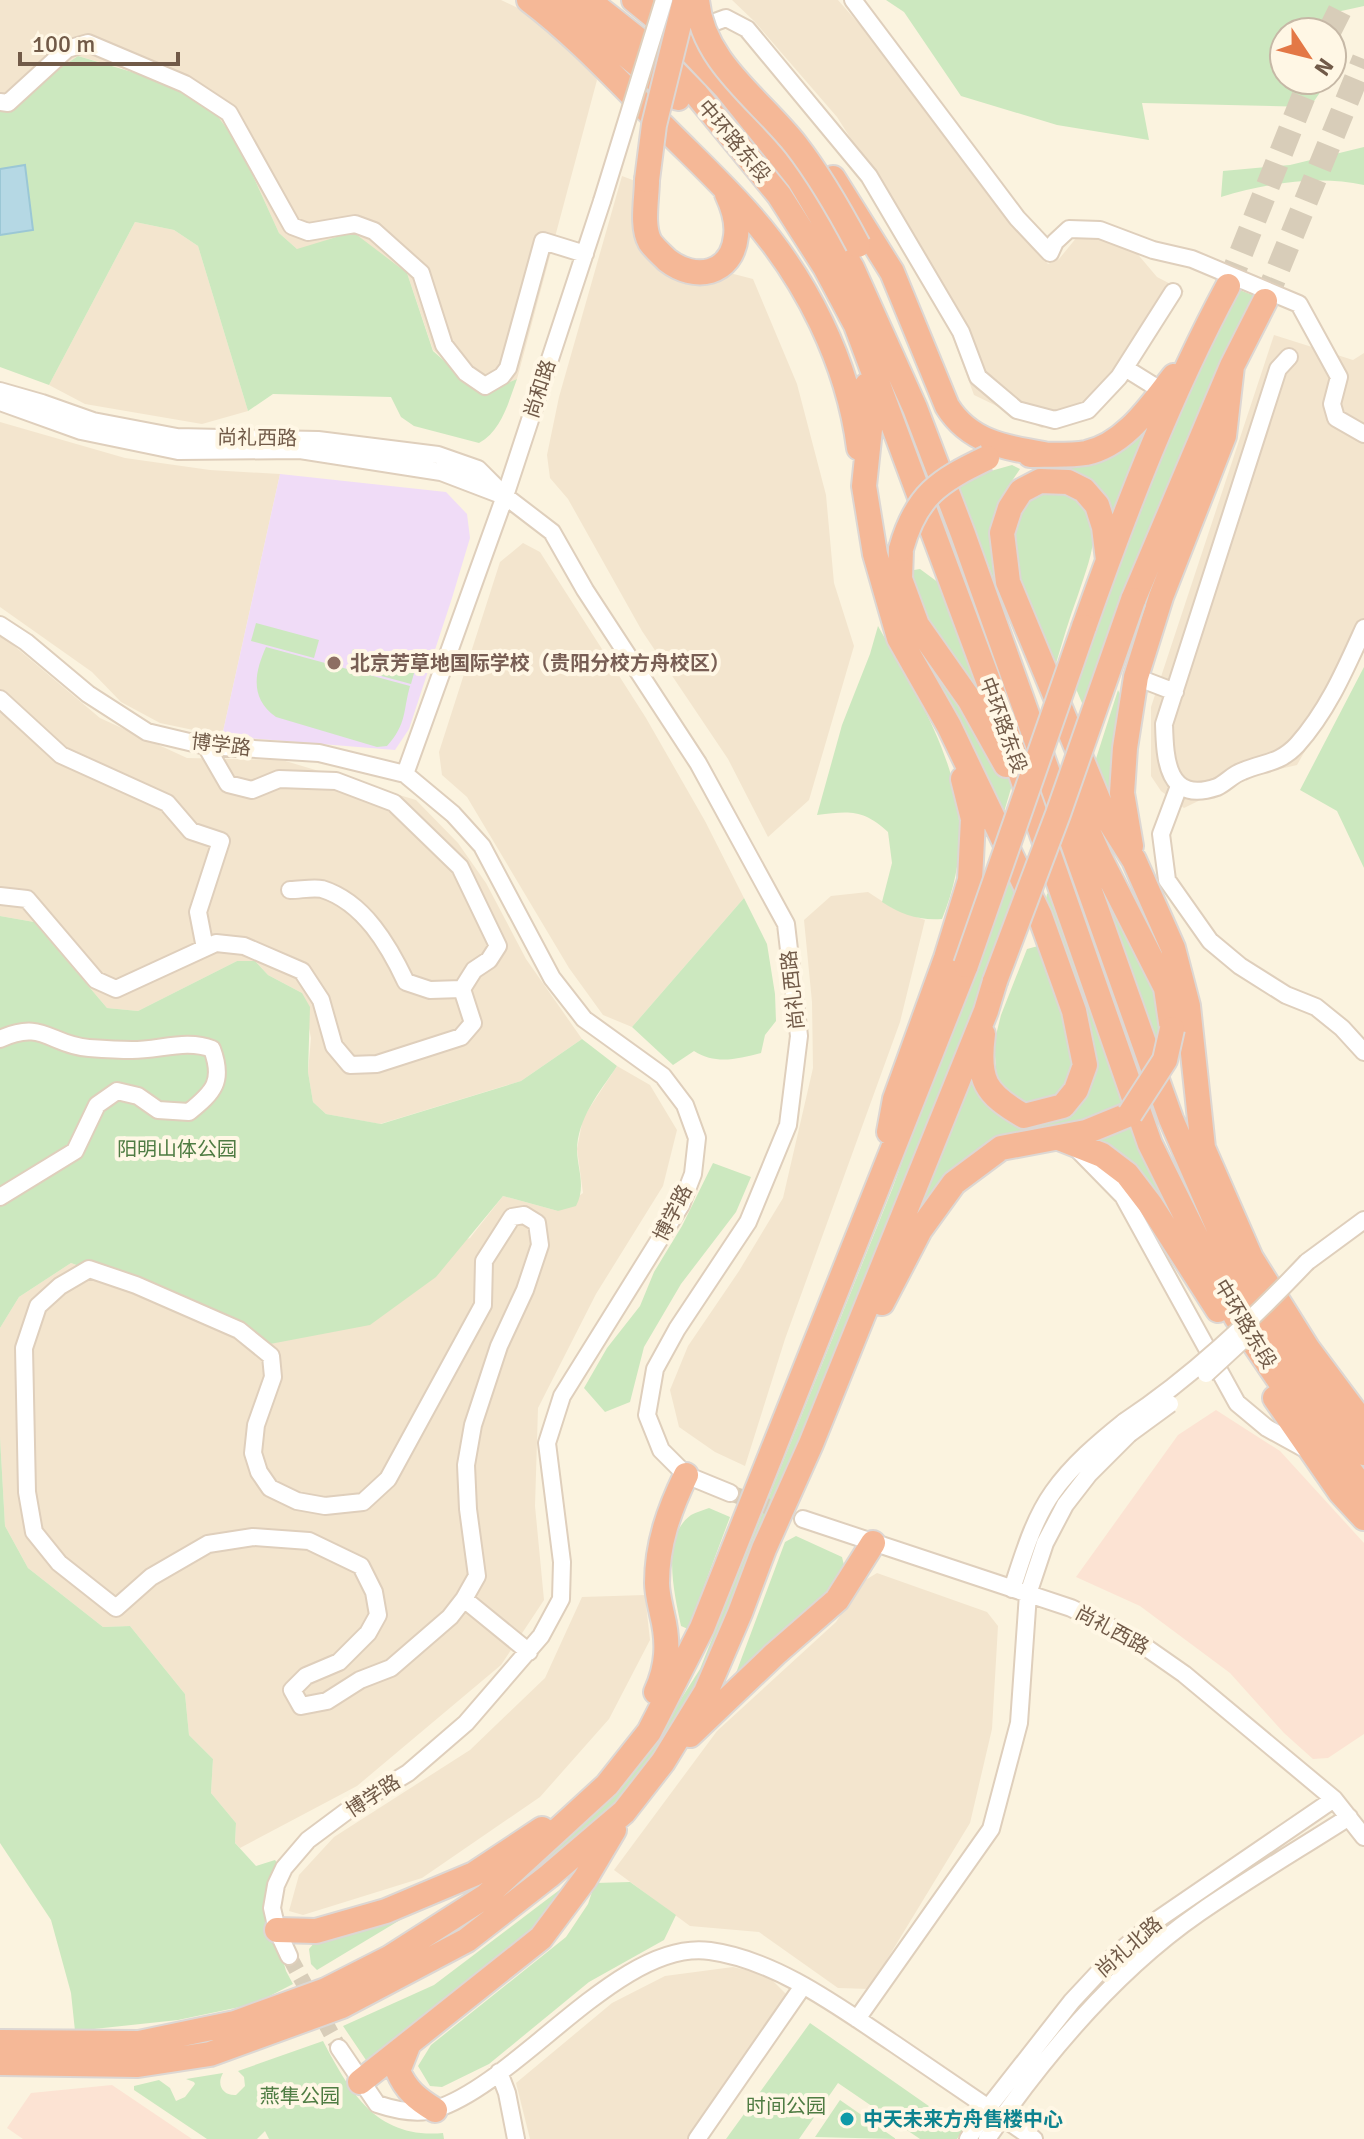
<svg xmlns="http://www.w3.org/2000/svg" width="1364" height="2139" font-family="Signika,'Noto Sans SC',sans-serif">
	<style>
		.residential { fill: #f3e5ce }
		.commercial { fill: #fce3d3 }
		.education { fill: #f0dcf7 }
		.green { fill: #cce8bf }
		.water { fill: #b5d8e4; stroke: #9bc7d5; stroke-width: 2 }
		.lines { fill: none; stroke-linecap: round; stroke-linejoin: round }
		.minor-tunnel { stroke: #d8cdb9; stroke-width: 16; stroke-dasharray: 16 8; stroke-linecap: butt }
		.highway-tunnel { stroke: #d8cdb9; stroke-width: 24; stroke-dasharray: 24 12; stroke-linecap: butt }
		.minor-casing { stroke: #dfcfbc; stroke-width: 20 }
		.highway-casing { stroke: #ddd7d3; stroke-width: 28 }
		.minor { stroke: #fff; stroke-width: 16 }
		.highway { stroke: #f5b897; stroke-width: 24 }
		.minor-bridge-casing { stroke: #dfcfbc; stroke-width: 20; stroke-linecap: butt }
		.highway-bridge-casing { stroke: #ddd7d3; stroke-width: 28; stroke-linecap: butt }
		.minor-bridge { stroke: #fff; stroke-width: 16 }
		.highway-bridge { stroke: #f5b897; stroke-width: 24 }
		.education-dot { fill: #8d6e63; stroke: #fff7e5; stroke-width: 3 }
		.culture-dot { fill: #0f9aa8; stroke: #fff7e5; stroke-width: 3 }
		.labels { text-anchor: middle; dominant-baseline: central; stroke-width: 8; stroke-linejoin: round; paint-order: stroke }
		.street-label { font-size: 20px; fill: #715a48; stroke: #fff7e5 }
		.education-label { font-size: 20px; font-weight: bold; fill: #785e54; stroke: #fff7e5; text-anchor: start }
		.park-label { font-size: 20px; fill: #4f7c43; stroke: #fff7e5 }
		.culture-label { font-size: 20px; font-weight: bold; fill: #0d838f; stroke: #fff7e5; text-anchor: start }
	</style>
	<rect width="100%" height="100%" fill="#fbf3df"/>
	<path class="residential" d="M0,0H501L520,9L579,55L597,80L517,379L482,394L433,350L407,273L297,249L279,233L238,143L157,78L78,56L0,108Z
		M732,0H838L913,86L1010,224L1048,264L1059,259L1077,237H1101L1135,251L1157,277L1184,291L1099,407L1042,428L974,395L918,244L837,117L754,21Z
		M622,176L638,182L663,270L696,285L722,271L753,279L797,384L826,495L834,583L854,646L809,800L768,837L728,759L642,631L568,499L550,478L547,455L559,397Z
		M135,222L174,230L198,246L248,411L202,424L85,404L49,385Z
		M1274,335L1353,360L1364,353V652L1352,668L1297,765L1249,776L1184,808L1161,791L1151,776V707Z
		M0,422L125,458L210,470L280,474L222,736L160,723L121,702L92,672L0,607Z
		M523,543L540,552L646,718L705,821L744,898L632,1027L603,1015L569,968L467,797L442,775L439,752L500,562Z
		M0,634L100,718L187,758L282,760L416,800L458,843L486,883L526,959L582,1039L521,1081L380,1124L326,1114L313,1102L308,1072L311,1038L302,993L268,975L255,961H237L138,1011L107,1008L34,922L0,916Z
		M868,892L894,909L925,920L900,1022L785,1339L745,1466L715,1452L679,1427L670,1390L688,1346L739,1271L783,1198L813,1068L812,1002L804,920L831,896Z
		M617,1066L650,1085L677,1130L663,1186L596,1294L538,1408L535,1506L544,1600L501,1665L357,1786L240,1848L235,1843L236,1823L211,1793L213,1759L189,1735L185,1694L130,1626L103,1627L28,1568L5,1526L0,1437V1328L19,1297L71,1263L227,1321L470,1238L503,1196L558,1211L583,1193L577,1149L583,1118Z
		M877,1573L987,1612L998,1626L992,1729L970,1823L869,1989L838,1988L759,1932L690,1926L614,1870L717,1731L836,1622L862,1582Z
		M645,1595L650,1640L609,1719L540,1797L422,1878L303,1915L289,1911L299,1875L334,1837L470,1750L545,1678L582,1597Z
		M733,1967L767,1975L787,1995L688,2139H530L516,2083L612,2003L665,1976Z"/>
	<path class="commercial" d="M1216,1410L1280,1451L1364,1543V1734L1328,1758L1313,1759L1284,1733L1230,1673L1140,1606L1076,1577L1178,1435Z
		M112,2085L192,2139H23L7,2128L31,2093Z"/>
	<path class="education" d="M280,474L446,492L467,514L470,538L452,598L409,729L395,750L222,736Z"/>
	<path class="green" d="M886,0H1364V6L1332,13L1324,32H1284V80H1321V91L1310,107L1142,103L1149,140L1057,125L961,96L904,12Z
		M78,56L159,80L212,109L238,143L279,233L297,249L353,232L407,273L433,351L482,394L517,379C508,403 502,430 479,443L414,426L401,417L391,397L273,394L248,411L198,246L174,230L135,222L49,385L0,367V108Z
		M1364,147V185C1317,175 1267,183 1221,197L1223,171L1290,165Z
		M1237,289L1260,298L1085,710L1074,684L1160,455Z
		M1151,423L1111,520L1056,470L1063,463Z
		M1012,465L1020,469L1001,497L997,534L1019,630L1007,615L958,484L966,478Z
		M1045,490C1114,502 1094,547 1078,595C1069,619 1062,643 1055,667L1014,566L1009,528L1023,499Z
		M920,569L939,583L951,598L993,721L919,620L908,571Z
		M256,623L319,640L314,658L251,641Z
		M878,626C933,723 989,805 942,919C920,921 900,914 882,902L892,863L888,832C863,809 850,811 817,815L842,725L870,654Z
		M903,630L974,715L1012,785L1004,812Z
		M266,647L410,686C403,711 407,724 387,746L377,747L276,717C250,698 254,674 266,647Z
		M353,649L416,666L411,684L348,667Z
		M1364,667V868L1337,811L1300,790Z
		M1118,690L1121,696L1116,737L1120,827L1093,768Z
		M1009,868L1021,884L915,1166L722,1642L653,1759L611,1808L486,1916L390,1972L524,1878L587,1818L652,1745L700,1669L893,1187Z
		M1052,889L1131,1101L1112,1115L1000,1138L915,1222L970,1070L1009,1120L1084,1092L1045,904L1047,894Z
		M744,898L767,944L775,994L776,1021L765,1035L761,1053C737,1059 716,1065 694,1051L673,1065L632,1027Z
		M1108,899L1125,926L1167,1020L1158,1055L1105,903Z
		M0,916L34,922L107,1008L138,1011L237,961H255L268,975L302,993L310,1007L308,1072L313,1102L326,1114L381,1124L521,1081L582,1039L617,1066C600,1092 577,1118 577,1151C578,1171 586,1187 576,1206L558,1211L503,1196L436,1277L370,1325L270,1344L227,1321L71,1263L19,1297L0,1328Z
		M1038,946L1048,956L1076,1063L1070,1085L1052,1103L1028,1107L1006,1098L997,1081L994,1043L1001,1015L1027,949Z
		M1136,1114L1172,1212L1163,1209L1089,1137Z
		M713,1163L751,1177L736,1212L681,1284L644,1347L630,1402L605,1412L584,1388L607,1348L640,1306L654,1272L682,1226Z
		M0,1437L5,1526L28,1568L103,1627L130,1626L185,1694L189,1735L213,1759L211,1793L236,1823L235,1843L256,1866L275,1860L280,1867L268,1905L286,1971L293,1984L254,2004L178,2020L75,2031L71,1993L51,1920L0,1843Z
		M709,1508L730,1517L688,1629L681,1626C675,1596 660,1537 691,1515C696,1512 704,1510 709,1508Z
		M796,1536L842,1557L845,1569L831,1595L736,1673L785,1542Z
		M630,1882L676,1915L664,1940L589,1982L489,2064L442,2087L430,2086L418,2066L431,2045L566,1937L588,1904L595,1883Z
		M562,1888L552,1910L529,1934L368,2063L343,2026L434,1985Z
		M415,1911L317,1970L311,1964L309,1949L315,1942L348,1934Z
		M810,2023L963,2130L957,2139H920L838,2083L799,2139H726Z
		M323,2041C350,2092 376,2139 443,2133L444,2139H269L265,2131L257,2139H207L134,2090V2086L159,2080L170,2088L176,2101L185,2097L195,2084L194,2082L186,2079L223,2073C216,2085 223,2096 236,2095L245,2086L244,2077L238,2071Z
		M840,2100L896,2139L815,2137Z"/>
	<path class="water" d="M25,165L33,230L0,235V169Z"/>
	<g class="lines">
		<path class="minor-tunnel" d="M730,1493L803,1519
			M289,1956L339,2048"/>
		<path class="highway-tunnel" d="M1329,32L1345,0
			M1228,286L1310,80
			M1265,301L1364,59"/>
		<g class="minor-casing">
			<path id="minor" d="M853,0L1017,218L1050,253L1055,242L1069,229L1100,230L1153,250L1192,259L1299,304L1339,377L1332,404L1336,418L1364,434
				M696,29L726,18L747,29L869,176L961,332L978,377L1017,410L1055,420L1088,410L1119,377L1173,292
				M0,102L8,103L67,49L88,43L185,84L229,113L292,226L308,232L355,224L374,231L421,273L444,345L466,373L485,386L502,376L508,368L543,241L585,254
				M1289,357L1278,369L1164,724C1165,760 1167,804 1217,787C1226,783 1233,774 1243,771C1264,762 1279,764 1297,745C1328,710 1345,670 1364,628
				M1125,368L1162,391
				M0,391L42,403L93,421L177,437L318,440L438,455L478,469L505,496L552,532L585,590L698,763L786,924L799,1036L788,1125L748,1222L677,1329L655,1369L647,1415L661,1450L686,1475L730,1493
				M0,402L81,431L178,451L300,450L441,472L496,493
				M0,625L26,642L88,694L147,732L206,746L319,753L405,774L453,814L482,846L552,978L584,1019L663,1076L685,1105L697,1138L693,1174L681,1205L562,1396L547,1443L562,1562L561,1599L541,1636L466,1723L408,1773L355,1805L308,1840L284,1868L276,1885L272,1908L277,1930L289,1956
				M1136,677L1175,692
				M0,699L61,755L167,803L191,831L221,841L198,912L205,948
				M206,746L228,784L252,790L279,779L336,781L394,803L460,867L498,946L489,960L474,970L462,989L430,990L406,982C389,946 364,902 322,889C313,887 300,890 290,890
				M405,774L505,496L602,201
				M1179,786L1161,834L1167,880L1210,941L1240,966L1286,995L1316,1007L1342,1028L1364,1052
				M0,896L27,899L96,980L116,989L216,943L244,946L302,971L321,1000L334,1046L350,1065L377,1064L461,1037L473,1023L462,989
				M0,1039C43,1019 50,1045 89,1048C103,1049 118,1050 132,1050C160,1050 187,1039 212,1049C224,1081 214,1092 189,1112L158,1110L138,1096L117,1091L97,1105L75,1151L0,1197
				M1078,1150L1123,1196L1237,1403L1267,1428L1307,1450
				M524,1215L537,1223L540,1245L525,1290L499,1346L473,1425L466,1465L468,1509L477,1576L464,1599L450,1617L391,1668L360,1680L327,1701L301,1706L292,1690L306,1676L339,1662L368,1633L378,1615L374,1592L361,1566L309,1541L253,1537L208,1544L151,1577L116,1608L59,1563L34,1532L27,1492L24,1348L38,1306L60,1286L89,1269L136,1285L239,1330L271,1356L273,1377L256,1425L253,1453L259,1472L270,1488L297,1501L325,1506L363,1502L388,1479L483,1305L484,1261L512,1217Z
				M1307,1262L1364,1220
				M803,1519L1071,1608L1131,1637L1184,1674L1334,1799L1364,1837
				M1012,1589C1023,1556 1033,1520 1053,1492C1072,1465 1099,1442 1124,1422
				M464,1599L529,1652
				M857,2019L991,1829L1019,1723L1028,1594L1045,1543L1065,1505L1089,1474L1129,1434
				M339,2048L377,2104C395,2110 417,2115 436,2109C520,2082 621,1938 710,1951C776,1960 839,2007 893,2043C940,2075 987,2107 1034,2139
				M499,2072L507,2093L516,2139
				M697,2139L803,1986
				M968,2139L988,2108L1072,2001L1113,1957L1160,1918L1334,1799
				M987,2139C1045,2055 1115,1971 1199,1913C1248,1879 1299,1849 1349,1817"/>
		</g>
		<g class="highway-casing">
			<path id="highway" d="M529,0C575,35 613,76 654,117C685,149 719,180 748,213C806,278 848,362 859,448
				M560,0L678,98
				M588,0L659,56L696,94L779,195L825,267L856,325L992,691L1150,1144L1236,1317L1279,1380L1364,1489
				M634,0L672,31L726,88L799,179L852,268L915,408L963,534L1171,1119L1232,1259L1306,1381L1364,1453
				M833,178L892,272L947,406C969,442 1006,448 1044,454
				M647,180C647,198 641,226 650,242C654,248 662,255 667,260C695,282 732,275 736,236C738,221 733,207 727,194
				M867,385L873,401L864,486L875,554L899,638L949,726L1040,916L1074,1011L1085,1065L1076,1090L1063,1106L1024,1116C985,1094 977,1080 983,1034
				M1030,455C1048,454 1068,456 1086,453C1125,445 1151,405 1174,376
				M901,549L900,579L917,625L969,699L1006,765
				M1108,560L1104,527L1097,505L1084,490L1068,482L1040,481L1021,491L1010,508L1002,533L1008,582L1103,811L1134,860L1173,948L1188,1006L1203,1148L1251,1258L1308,1349L1364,1424
				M1133,600L1232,366L1265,301
				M1084,627C1125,511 1170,394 1228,286
				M1065,780L1100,858L1166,988L1172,1029
				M1131,846L1122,793L1125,748L1136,677L1161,597L1224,436L1232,366
				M889,1132L895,1099L946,958L970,880L973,819L963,779
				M1059,1138L1102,1155L1127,1174L1150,1204L1218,1310
				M882,1303L920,1230L954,1183L1001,1148L1086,1132L1130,1114
				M1275,1398L1340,1492L1364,1518
				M656,1692C668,1666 669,1642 662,1614C660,1604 657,1593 657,1583C657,1544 669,1510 686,1475
				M690,1735L775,1654L837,1600L873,1543
				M277,1930L316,1931L386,1911L474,1874L542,1829
				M0,2042L139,2043L235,2023L326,1990L389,1958L486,1896L607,1785L649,1732L702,1628L966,965
				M409,2043L398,2071C406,2090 417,2099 435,2110
				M0,2063L138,2065L210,2054L342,2006L467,1940L549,1876L624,1812L663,1762L706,1692L740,1613L764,1549L811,1444L986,1011L995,981
				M360,2082L541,1938L585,1879L614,1830"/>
		</g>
		<use href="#minor" class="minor"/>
		<use href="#highway" class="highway"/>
		<g class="minor-bridge-casing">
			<path id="minor-bridge" d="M602,201L664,0
				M1206,1374L1245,1338
				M1124,1422C1192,1377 1251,1321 1307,1262
				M1129,1434L1170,1404"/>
		</g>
		<g class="highway-bridge-casing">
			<path id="highway-bridge" d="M697,0C702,62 761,100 796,145C820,176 840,211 858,245
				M647,180L654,125L685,0
				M901,549C916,495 939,481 987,458
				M966,965L1084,627
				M995,981L1058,814L1133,600
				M1130,1114L1165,1060L1172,1029"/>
		</g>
		<use href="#minor-bridge" class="minor-bridge"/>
		<use href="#highway-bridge" class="highway-bridge"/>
	</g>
	<circle class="education-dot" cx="334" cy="663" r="8"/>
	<circle class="culture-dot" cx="847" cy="2119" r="8"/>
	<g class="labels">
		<g class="street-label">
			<text transform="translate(734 141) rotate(50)">中环路东段</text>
			<text transform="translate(540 389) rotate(-72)">尚和路</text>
			<text transform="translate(257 438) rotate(1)">尚礼西路</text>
			<text transform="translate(1003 725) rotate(70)">中环路东段</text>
			<text transform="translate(221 745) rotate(7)">博学路</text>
			<text transform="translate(793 990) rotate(-96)">尚礼西路</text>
			<text transform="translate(673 1213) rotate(-63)">博学路</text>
			<text transform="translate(1245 1324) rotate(59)">中环路东段</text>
			<text transform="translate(1112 1630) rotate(28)">尚礼西路</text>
			<text transform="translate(373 1796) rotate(-33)">博学路</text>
			<text transform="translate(1129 1947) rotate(-41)">尚礼北路</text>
		</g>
		<g class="education-label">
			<text x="350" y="663">北京芳草地国际学校（贵阳分校方舟校区）</text>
		</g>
		<g class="park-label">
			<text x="177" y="1149">阳明山体公园</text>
			<text x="300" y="2096">燕隼公园</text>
			<text x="786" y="2106">时间公园</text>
		</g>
		<g class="culture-label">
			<text x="863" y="2119">中天未来方舟售楼中心</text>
		</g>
	</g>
	<g transform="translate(1308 56) rotate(125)"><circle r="38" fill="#fff7e5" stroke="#c6b8a6" stroke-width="2"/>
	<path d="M0-6L14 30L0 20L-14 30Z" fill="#e37846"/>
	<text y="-12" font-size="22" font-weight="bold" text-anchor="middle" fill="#715a48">N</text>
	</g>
	<path d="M20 52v12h158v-12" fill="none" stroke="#715a48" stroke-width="4"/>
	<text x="32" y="52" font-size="24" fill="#715a48" stroke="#fff7e5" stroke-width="6" paint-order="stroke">100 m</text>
</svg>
